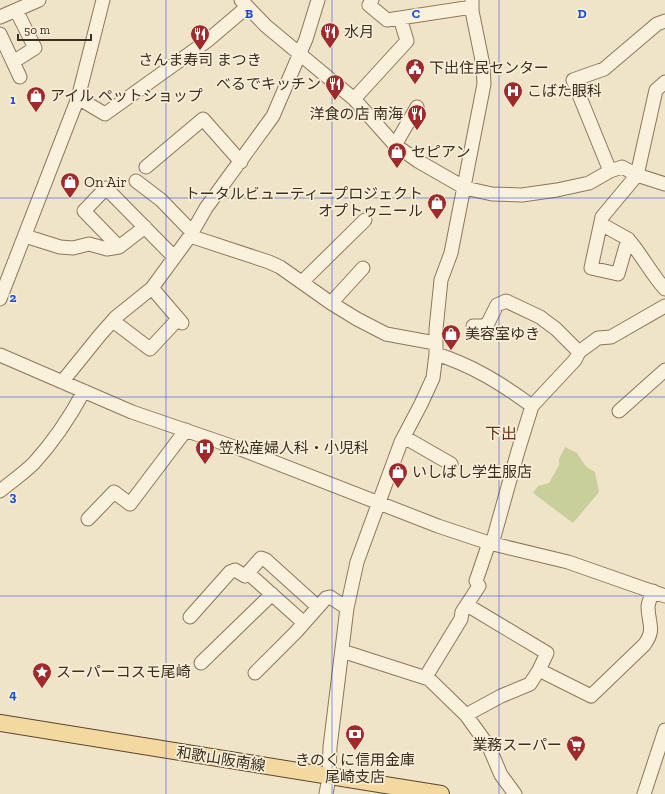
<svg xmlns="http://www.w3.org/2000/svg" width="665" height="794" font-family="'Zilla Slab','Noto Sans JP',serif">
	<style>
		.green { fill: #c9cf9b }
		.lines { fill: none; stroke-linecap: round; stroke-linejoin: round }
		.minor-casing { stroke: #8d765c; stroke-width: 15 }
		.major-casing { stroke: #5b4430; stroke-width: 18 }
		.minor { stroke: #faf1dc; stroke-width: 13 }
		.major { stroke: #f3d9a0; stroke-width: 16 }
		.grid { fill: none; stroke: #1d4ed8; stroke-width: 1; stroke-opacity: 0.55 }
		.labels { text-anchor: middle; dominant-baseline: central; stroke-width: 3.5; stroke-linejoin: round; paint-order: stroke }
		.poi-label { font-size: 15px; fill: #3d2e20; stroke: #f7eed8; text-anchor: start }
		.street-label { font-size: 15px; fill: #3d2e20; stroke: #f7eed8 }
		.neighbourhood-label { font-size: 16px; fill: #6b2e1e; stroke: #f7eed8 }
		.grid-label { font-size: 13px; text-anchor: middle; font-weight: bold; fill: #1d4ed8; stroke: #f7eed8; stroke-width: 3.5; stroke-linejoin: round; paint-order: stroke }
	</style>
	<rect width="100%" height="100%" fill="#f0e4c8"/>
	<path class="green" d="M565,447L577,453L584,464L588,468L595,472L599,492L573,523L533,493L538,486L549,483L559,465V459Z"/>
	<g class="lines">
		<g class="minor-casing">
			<path id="minor" d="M241,0L266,26L354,99L395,145L418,161L465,188L492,194L522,195L557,190L589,183L610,171L622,167L637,175L665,184
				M372,0L369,5L387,20L472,7
				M0,17L39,0
				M0,34L20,77
				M13,62L35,48L16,10
				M78,98L105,114L207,41L247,7
				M354,99L407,41L400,18
				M395,145L417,107
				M146,167L203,119L241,162
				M610,171L573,80L604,69L657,24L665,21
				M136,181L161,200L192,232
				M601,224L628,239L618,274L591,268L602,217L637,175L656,90L665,82
				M145,227L119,247L84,211L106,188L174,257
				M25,236L60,247L73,248L89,244L107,249L119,247
				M190,236L269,262L280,267L331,303L357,319L386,334L435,343
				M628,239C642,255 651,274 665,289
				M302,282L365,220
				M152,288L182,323
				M0,299L78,98L103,0
				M331,303L363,268
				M113,321L150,349L178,319
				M473,326H483L488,323L497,305L506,301L540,317L556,329L579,352
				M436,354C472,365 502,384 532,406
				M0,355L132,412L243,450L438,526L489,543L568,562L665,596
				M62,382L100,335L116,317L152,288L190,236L206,208L273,116L306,39L318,0
				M619,411L665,370
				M404,437L451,464
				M0,491C11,482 24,473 34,463C54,441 70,417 84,391
				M88,519L114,492L130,504L186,430
				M492,544L518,451L532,406L575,360L579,352L598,338L611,337L665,306
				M248,573L304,623
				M190,617L230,572L235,570L245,576L261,558L266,560L318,607
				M342,651L429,679L466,715L489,747L501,775L515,794
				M201,663L272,594
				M539,670L591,696L644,645C656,629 648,624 648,606C649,601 651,596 653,591
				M255,673L296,632L326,598L330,597L347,608
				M425,678L461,619L462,612L479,586L476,581L489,543
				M466,715L501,696L530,684L539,670L547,653L467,605
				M326,794L329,777L330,747L347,608L357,562L401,442L421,404L433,378L436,354V329L441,280L451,253L484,84L483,65L472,11V0
				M644,794L665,730"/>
		</g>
		<g class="major-casing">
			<path id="major" d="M0,723L441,794"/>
		</g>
		<use href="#minor" class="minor"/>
		<use href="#major" class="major"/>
	</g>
	<path class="grid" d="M166,0V794M332,0V794M499,0V794M0,198H665M0,397H665M0,596H665"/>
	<defs>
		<g id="restaurant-pin" transform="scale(1)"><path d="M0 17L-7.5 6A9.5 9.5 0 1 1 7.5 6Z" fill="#9e2a2b" stroke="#f7eed8"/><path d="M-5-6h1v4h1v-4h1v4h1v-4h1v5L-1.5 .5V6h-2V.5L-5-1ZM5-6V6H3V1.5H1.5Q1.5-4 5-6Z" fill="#fff"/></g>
		<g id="civic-pin" transform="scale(1)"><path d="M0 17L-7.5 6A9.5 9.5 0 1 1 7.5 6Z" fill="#9e2a2b" stroke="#f7eed8"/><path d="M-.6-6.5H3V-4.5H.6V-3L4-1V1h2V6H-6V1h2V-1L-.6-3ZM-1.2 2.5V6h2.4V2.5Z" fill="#fff"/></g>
		<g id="hospital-pin" transform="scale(1)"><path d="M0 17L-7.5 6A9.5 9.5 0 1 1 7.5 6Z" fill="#9e2a2b" stroke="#f7eed8"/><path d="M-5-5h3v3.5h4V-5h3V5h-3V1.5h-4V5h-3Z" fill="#fff"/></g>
		<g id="shop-pin" transform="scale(1)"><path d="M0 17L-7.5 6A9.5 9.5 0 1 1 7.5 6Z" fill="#9e2a2b" stroke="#f7eed8"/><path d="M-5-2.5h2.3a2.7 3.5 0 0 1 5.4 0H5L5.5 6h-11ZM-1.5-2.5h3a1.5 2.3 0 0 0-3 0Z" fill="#fff"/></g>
		<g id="sight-pin" transform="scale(1)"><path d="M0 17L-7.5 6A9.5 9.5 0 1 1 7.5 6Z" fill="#9e2a2b" stroke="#f7eed8"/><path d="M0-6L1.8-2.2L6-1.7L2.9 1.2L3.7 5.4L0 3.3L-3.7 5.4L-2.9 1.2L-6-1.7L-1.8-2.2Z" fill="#fff"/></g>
		<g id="bank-pin" transform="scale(1)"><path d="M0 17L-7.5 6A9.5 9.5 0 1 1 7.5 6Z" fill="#9e2a2b" stroke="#f7eed8"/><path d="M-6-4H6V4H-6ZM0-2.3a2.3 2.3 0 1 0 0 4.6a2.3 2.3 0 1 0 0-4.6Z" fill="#fff"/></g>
		<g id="supermarket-pin" transform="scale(1)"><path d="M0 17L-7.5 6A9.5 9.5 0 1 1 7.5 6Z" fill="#9e2a2b" stroke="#f7eed8"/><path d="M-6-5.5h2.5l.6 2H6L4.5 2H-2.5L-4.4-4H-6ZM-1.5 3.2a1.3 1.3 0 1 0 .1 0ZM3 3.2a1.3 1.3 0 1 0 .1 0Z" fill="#fff"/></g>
	</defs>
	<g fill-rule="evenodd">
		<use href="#restaurant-pin" x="330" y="32"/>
		<use href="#restaurant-pin" x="200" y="34"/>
		<use href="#civic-pin" x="415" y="68"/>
		<use href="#restaurant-pin" x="335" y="84"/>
		<use href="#hospital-pin" x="513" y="91"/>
		<use href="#shop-pin" x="36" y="96"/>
		<use href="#restaurant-pin" x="417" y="114"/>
		<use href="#shop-pin" x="397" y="152"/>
		<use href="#shop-pin" x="70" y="182"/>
		<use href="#shop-pin" x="437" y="203"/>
		<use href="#shop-pin" x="451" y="334"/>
		<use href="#hospital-pin" x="205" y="448"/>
		<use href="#shop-pin" x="398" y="472"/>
		<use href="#sight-pin" x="42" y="672"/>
		<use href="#bank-pin" x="355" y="734"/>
		<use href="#supermarket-pin" x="576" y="745"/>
	</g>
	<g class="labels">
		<g class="poi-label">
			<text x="344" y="32">水月</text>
			<text x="200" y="60" text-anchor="middle">さんま寿司 まつき</text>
			<text x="429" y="68">下出住民センター</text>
			<text x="321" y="84" text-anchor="end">べるでキッチン</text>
			<text x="527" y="91">こばた眼科</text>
			<text x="50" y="96">アイル ペットショップ</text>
			<text x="403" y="114" text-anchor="end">洋食の店 南海</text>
			<text x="411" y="152">セピアン</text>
			<text x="84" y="182">On Air</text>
			<text x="423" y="194" text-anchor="end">トータルビューティープロジェクト<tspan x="423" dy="17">オプトゥニール</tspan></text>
			<text x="465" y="334">美容室ゆき</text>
			<text x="219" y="448">笠松産婦人科・小児科</text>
			<text x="412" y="472">いしばし学生服店</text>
			<text x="56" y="672">スーパーコスモ尾崎</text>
			<text x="562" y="745" text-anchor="end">業務スーパー</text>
			<text x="355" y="760" text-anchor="middle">きのくに信用金庫<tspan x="355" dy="17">尾崎支店</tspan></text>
		</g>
		<g class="street-label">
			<text transform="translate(221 759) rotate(9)">和歌山阪南線</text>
		</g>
		<g class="neighbourhood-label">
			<text x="501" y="433">下出</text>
		</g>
	</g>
	<g class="grid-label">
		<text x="249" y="18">B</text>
		<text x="416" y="18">C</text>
		<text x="582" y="18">D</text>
		<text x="13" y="104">1</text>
		<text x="13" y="302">2</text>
		<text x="13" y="501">3</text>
		<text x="13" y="699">4</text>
	</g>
	<path d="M18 34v6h73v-6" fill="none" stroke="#3d2e20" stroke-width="2"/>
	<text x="24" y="34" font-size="12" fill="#3d2e20" stroke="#f7eed8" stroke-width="3" paint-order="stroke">50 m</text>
</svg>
